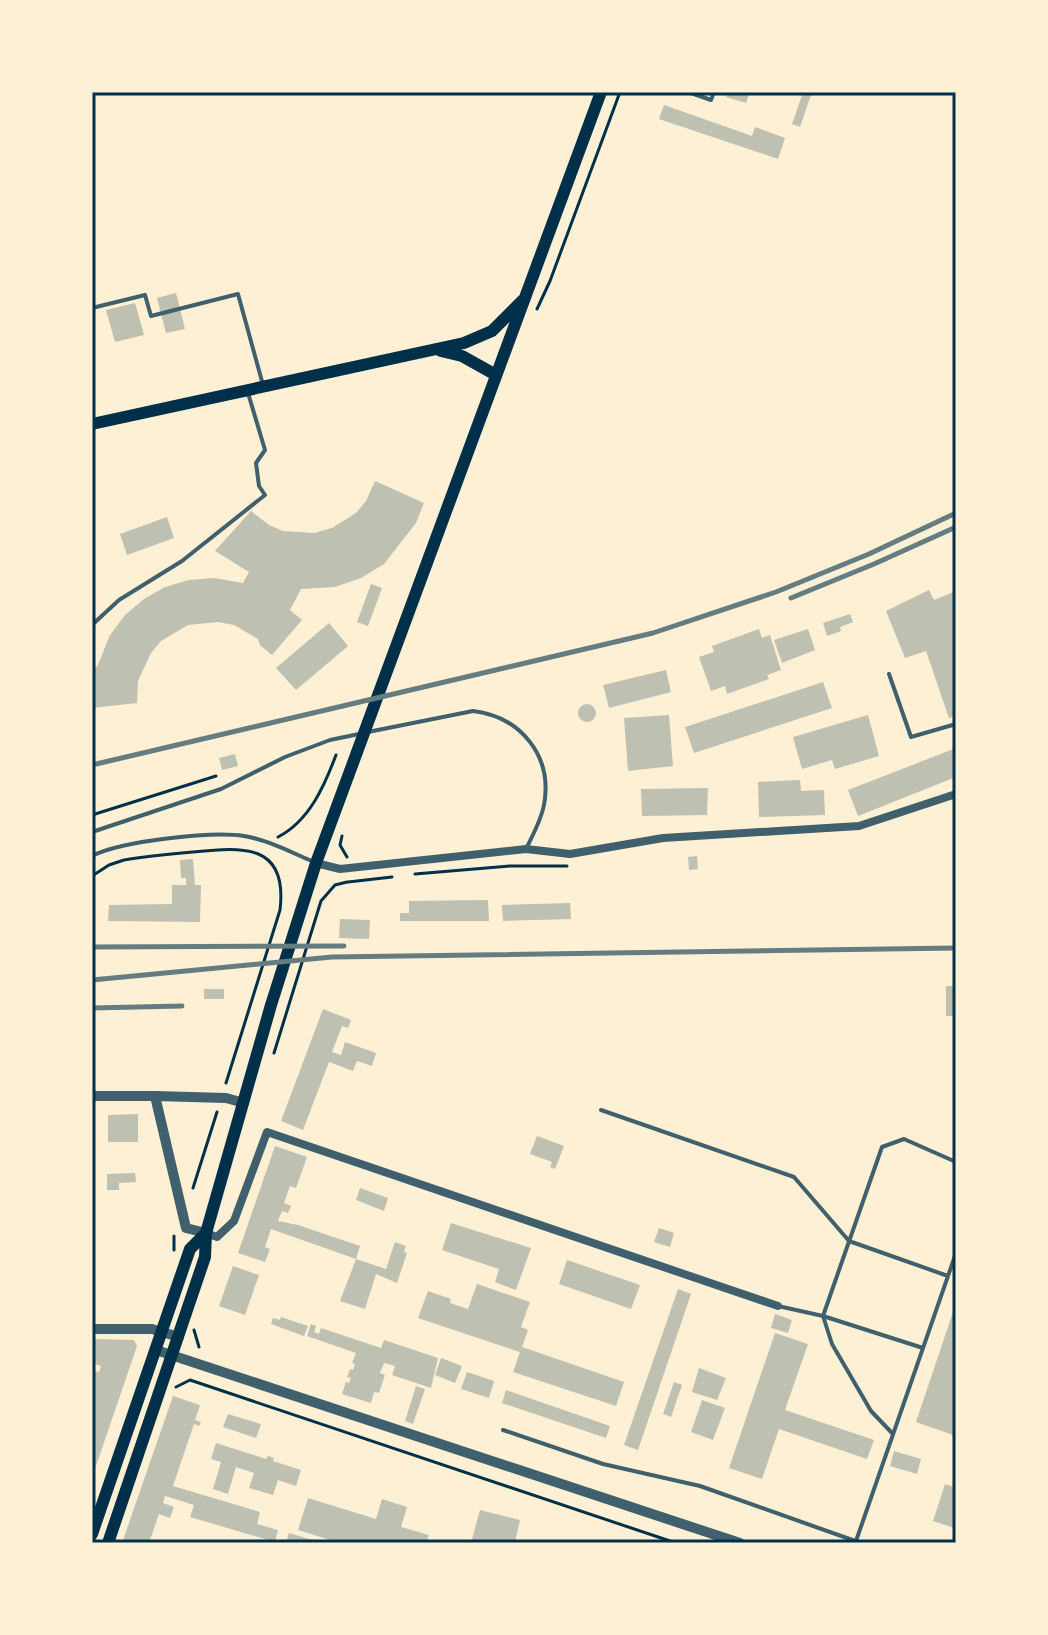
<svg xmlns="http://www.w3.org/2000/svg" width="1048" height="1635" font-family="Signika,sans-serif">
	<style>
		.building { fill: #bec0b2 }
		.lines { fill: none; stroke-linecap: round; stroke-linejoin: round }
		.path { stroke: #003049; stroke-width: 3 }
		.service { stroke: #3f606c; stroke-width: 4 }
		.minor { stroke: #3f606c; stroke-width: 8 }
		.tertiary { stroke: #3f606c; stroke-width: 10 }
		.secondary { stroke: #003049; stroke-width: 12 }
		.rail { stroke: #657d81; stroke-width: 5 }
		.neatline { fill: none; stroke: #003049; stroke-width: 3 }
	</style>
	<rect width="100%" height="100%" fill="#fdf0d5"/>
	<path class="building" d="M728,92H750L746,103L726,97Z
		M803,92H812L800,127L792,124Z
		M664,105L752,136L755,127L785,138L778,159L659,119Z
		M176,293L185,329L166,333L157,298Z
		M135,303L144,335L115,342L106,310Z
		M375,481L424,503L416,523L384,564L361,578L335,587L301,589L290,610L302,620L272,655L260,645L258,639L234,625L218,622L188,625L161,641L151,653L138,681L137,703L92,708V667H97L110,635L125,615L144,599L165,587L189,580L214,578L243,583L249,572L215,551L251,511L269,525L283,531L314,533L332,528L356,513L366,501Z
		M167,517L174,538L127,555L120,534Z
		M371,584L382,588L368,626L357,622Z
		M929,590L934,600L956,591V716L949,718L926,651L905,658L886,611Z
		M850,614L853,622L840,627L841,631L827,636L823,623Z
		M329,623L348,646L296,690L276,668Z
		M759,629L762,638L770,635L781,670L767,675L769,679L727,694L725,686L711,691L699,657L714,652L712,646Z
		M808,629L815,650L782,663L774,640Z
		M666,670L671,692L609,708L603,685Z
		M823,682L832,708L694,753L685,727Z
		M578 713a9 9 0 1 1 18 0a9 9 0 1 1-18 0Z
		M669,715L673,766L628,771L624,718Z
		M868,715L879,756L835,769L832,760L802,769L793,737Z
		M956,748V777L858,816L848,790Z
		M235,754L238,766L222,770L219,758Z
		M800,780L801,791L824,790L825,815L759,817L758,782Z
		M708,788L707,815L642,816L641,789Z
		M697,856L698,869L689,870L688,857Z
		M193,859L195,885H201L200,922L108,921L109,905L172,904V885H186V878H181L180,860Z
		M488,900L489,921H400V913H409V901Z
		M570,903L571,919L503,921L502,905Z
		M340,919L370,920L369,939L339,938Z
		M946,986H956V1016H946Z
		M204,989H224V999H204Z
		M323,1009L351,1020L348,1028L342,1026L332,1052L341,1055L345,1042L376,1053L372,1066L357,1061L353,1071L329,1062L303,1130L281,1121Z
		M138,1114V1142H108V1115Z
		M537,1136L564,1146L555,1169L550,1167L552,1162L530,1154Z
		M275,1146L307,1157L296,1188L290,1186L284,1203L291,1206L288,1213L282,1211L278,1221L298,1225L360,1246L356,1259L271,1229L265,1247L270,1249L265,1262L238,1253Z
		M135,1173L136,1182L119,1183V1190H107V1174Z
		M360,1188L388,1198L384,1211L356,1200Z
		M451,1223L531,1248L516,1290L495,1282L499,1269L442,1250Z
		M659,1228L674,1233L670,1247L654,1242Z
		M395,1242L406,1246L404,1252L407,1253L397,1283L376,1274L365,1309L340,1301L356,1259L386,1269Z
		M567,1260L640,1285L631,1309L559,1284Z
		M233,1266L259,1275L245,1315L219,1306Z
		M477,1284L530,1302L521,1327L528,1330L522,1347L624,1382L616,1406L513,1372L520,1352L418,1318L428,1291L451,1299L450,1303L468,1309Z
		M678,1289L691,1294L638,1450L624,1445Z
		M955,1306H956V1436L916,1422Z
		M775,1314L792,1320L788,1333L771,1328Z
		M281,1317L308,1326L304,1336L271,1324L273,1318L280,1320Z
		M311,1324L316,1326L314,1332L319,1334L321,1328L381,1348L384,1340L438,1358L431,1388L392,1375L395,1366L384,1363L380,1373L385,1375L379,1393L374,1392L371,1403L342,1394L346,1382L349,1383L351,1378L347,1377L350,1369L353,1370L355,1364L352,1363L356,1353L307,1336Z
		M775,1333L808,1344L785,1410L874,1440L867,1459L779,1429L762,1479L729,1468Z
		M92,1339L134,1340L137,1346L96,1466L92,1465V1370L99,1372L101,1366L92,1363Z
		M441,1358L462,1366L455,1383L435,1375Z
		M699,1368L726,1378L717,1400L692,1392Z
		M467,1372L494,1381L489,1398L461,1389Z
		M674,1382L682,1385L671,1417L663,1414Z
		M416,1386L425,1389L413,1424L405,1421Z
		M506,1390L610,1426L606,1438L502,1403Z
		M173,1396L200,1405L195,1420L201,1422L199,1426L194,1424L173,1486L260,1512L257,1524L278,1530L275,1542L190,1517L194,1505L165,1496L163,1503L174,1507L170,1518L159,1514L149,1543H122Z
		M702,1400L725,1408L713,1440L691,1432Z
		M228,1414L261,1424L256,1438L223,1427Z
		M216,1443L266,1459L268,1456L274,1458L273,1461L301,1470L296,1486L278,1480L273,1495L249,1488L254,1473L236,1467L228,1494L213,1489L221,1462L211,1459Z
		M894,1451L921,1459L917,1474L890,1466Z
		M945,1484L956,1488V1524L954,1528L933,1521Z
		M308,1498L376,1519L382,1499L407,1507L401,1527L429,1535L426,1543H340L298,1530Z
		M480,1510L520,1520L515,1543H471Z
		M289,1533L320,1542V1543H286Z"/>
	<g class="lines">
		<path class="path" d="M537,309L550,281L620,92
			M92,815L216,776
			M342,836L340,845L347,857
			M278,837C309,821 324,787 336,755
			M415,874L510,866H567
			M92,876L109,865L124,860C147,856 170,854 193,852C243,847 288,843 280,910L226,1083
			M348,882L392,877
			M274,1053L321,901L335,885L347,882
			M193,1188L217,1112
			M174,1236V1250
			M194,1330L199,1347
			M176,1387L190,1380L676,1543"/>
		<path class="service" d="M688,92L711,100L714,92
			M92,308L145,295L151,316L238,294L263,385
			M92,625L119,600L182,561L265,495L259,486L256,463L265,450L248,393
			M889,674L911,737L956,724
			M368,732L473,711C521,717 553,756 544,805C541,820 534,833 527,847
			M92,832L221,789L285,757L330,740L359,734
			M92,856C121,841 212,831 244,836C269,840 292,853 314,862
			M601,1110L794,1177L849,1241L948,1276
			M778,1306L823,1316L923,1348
			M503,1430L603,1464L700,1486L861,1543
			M892,1433L871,1411L832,1344L823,1316L882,1147L904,1139L956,1162
			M856,1541L956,1253"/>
		<path class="minor" d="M316,863L340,869L526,849L570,854L663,838L859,826L956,794
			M206,1233L217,1237L234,1221L267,1132L778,1306"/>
		<path class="tertiary" d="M92,1096H155L186,1228L206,1233
			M155,1096L226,1098L244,1103
			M92,1329H152L179,1337
			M156,1350L740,1543"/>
		<path class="secondary" d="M441,351L462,356L496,375
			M92,424L464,343L492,331L523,300
			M92,1534L190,1249L206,1233
			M108,1543L205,1257L206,1233L271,1005L316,863L601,92"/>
		<path class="rail" d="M791,598L874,564L956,527
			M92,765L653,633L776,592L869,554L956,513
			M92,947L344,946
			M92,980L332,957L956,948
			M92,1008L182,1006"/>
	</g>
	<rect width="1048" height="1635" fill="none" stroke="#fdf0d5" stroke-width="188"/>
	<rect x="94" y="94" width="860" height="1447" class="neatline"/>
</svg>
